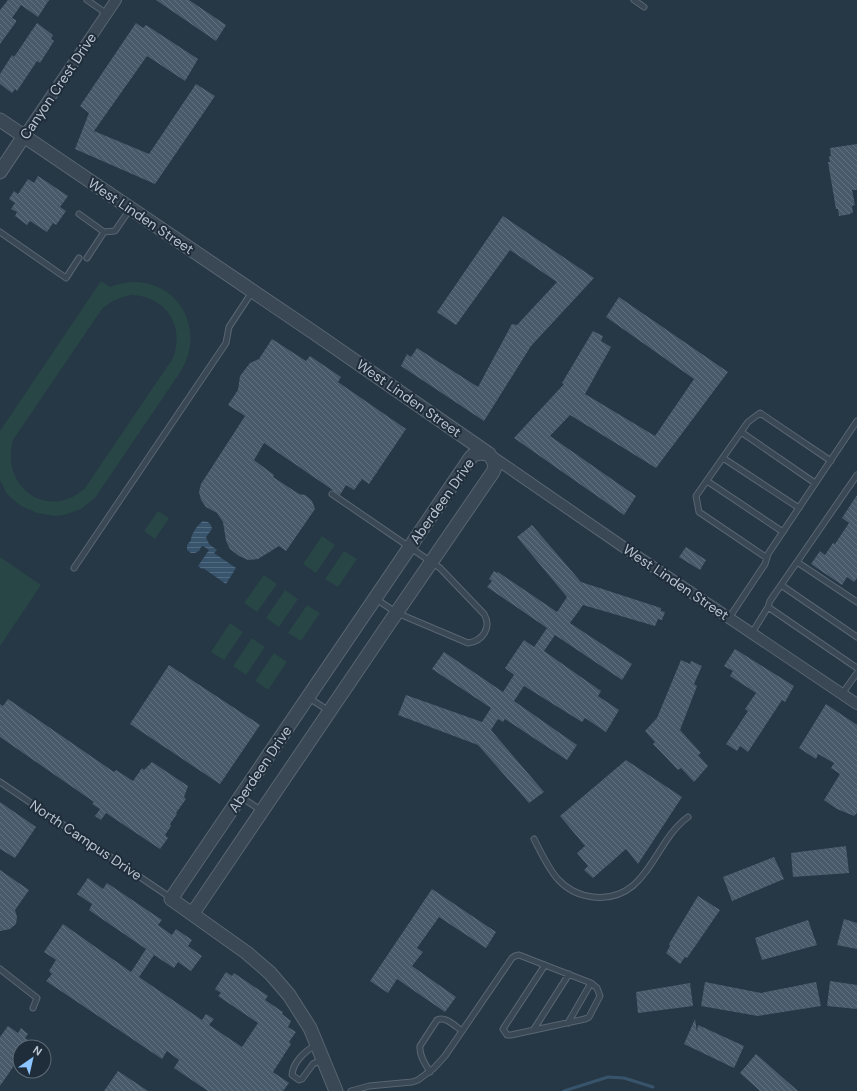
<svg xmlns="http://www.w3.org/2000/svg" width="857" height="1091" font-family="'DM Sans',sans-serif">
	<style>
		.pitch { fill: #284646; fill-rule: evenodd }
		.water { fill: url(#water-rules) }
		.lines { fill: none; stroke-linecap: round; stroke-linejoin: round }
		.stream { stroke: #38546d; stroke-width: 3 }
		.building { fill: url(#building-back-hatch) }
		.service-casing { stroke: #596672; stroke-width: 7 }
		.minor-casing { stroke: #596672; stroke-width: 12 }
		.tertiary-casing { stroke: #596672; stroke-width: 15 }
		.service { stroke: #3a4855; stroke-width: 5 }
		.minor { stroke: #3a4855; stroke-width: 10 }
		.tertiary { stroke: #3a4855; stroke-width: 13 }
		.labels { text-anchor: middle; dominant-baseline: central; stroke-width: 4; stroke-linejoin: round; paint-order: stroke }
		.street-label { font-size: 14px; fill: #b8c3ce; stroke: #1f2d3a }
	</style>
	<defs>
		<pattern id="water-rules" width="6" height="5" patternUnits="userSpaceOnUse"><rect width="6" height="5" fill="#38546d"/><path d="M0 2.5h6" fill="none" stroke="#536b81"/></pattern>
		<pattern id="building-back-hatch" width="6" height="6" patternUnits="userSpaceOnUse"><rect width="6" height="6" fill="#495b6b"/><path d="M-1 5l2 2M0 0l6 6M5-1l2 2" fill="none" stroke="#61717f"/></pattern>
	</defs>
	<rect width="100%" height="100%" fill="#263745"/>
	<path class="pitch" d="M101,281L110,287C165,265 211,320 181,371L95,498L81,509L64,515L55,516L37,513L21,506L7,494L0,480V431ZM132,295C166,297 185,325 173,358L85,488C48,522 0,487 13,440L102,309C111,301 120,297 132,295Z
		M158,511L169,518L155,539L144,531Z
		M322,536L335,545L316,573L303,564Z
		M344,551L357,559L338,587L325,579Z
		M0,557L41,585L0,646Z
		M264,575L277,584L257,612L244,603Z
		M285,590L298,599L279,627L266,618Z
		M307,605L320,613L301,641L288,633Z
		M230,623L243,632L224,660L211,652Z
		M252,638L265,647L246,675L233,666Z
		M274,653L287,662L268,690L255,681Z"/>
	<path class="water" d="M203,521L208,522L211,525L212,529L206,537L209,544L217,550L214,553L236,568L226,584L203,568L202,569L198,566L209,550L203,546L201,547L199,551L195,553H191L187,550V545L191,540C191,534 198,524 203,521Z"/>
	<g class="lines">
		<path class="stream" d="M564,1091L608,1077L624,1078L653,1087"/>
	</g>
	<path class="building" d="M8,0H49L38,17L21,5L12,18L16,20V22L0,44V10Z
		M156,0H189L226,25L216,41Z
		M37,23L53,35L51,39L54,41L40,63L37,61L17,91L15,89L12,93L0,84V74L12,55L14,57Z
		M136,23L143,28L146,25L198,59L185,81L147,56L94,131L149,154L196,84L215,96L155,184L75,149L89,113L80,106Z
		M857,144V190H852L855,205L852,206L853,213H850L851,214L839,216L838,209H836L828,162H830L829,156H831L830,148Z
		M38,176L68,196L60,207L66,211L56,225L53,223L47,232L30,221L27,225L15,216L17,212L11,209L15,203L9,199L14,191L18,194L28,179L34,183Z
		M503,216L594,278L531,346L484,421L401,366L407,354L411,357L417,348L478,387L512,324L517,325L557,282L510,250L456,325L437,312Z
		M619,297L728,372L656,468L570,415L550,436L636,496L624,515L514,438L564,384L562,383L593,331L603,336L601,341L611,347L585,394L655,436L694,379L606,317Z
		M272,339L306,361L310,356L341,377L338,382L406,429L369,484L362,479L354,490L346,485L340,495L264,443L254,460L274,475L273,477L299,494L305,495L309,498L312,501L315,509L286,551L279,546L258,559L248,560L239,556L230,549L226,541L223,522L217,513L206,507L201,500L199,492L201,484L245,416L228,405L238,390L240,376L250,363L259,359Z
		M857,495V578L854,582L847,577L842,585L811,564L820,551L825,555L833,543L835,544L849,523L842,518Z
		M532,525L581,582L661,608V611L665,612L662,620L658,619L655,626L583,605L570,623L632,664L622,680L555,635L544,651L601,691L598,696L619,710L606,732L585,718L582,722L524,686L514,701L577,745L567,760L505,719L503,722L498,719L491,730L544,792L529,803L478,745L398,715L406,695L482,722L491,708L432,669L444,652L503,692L514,675L505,668L524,640L534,647L547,628L487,587L492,581L489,579L494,571L497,573L498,572L557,612L567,597L517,537Z
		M686,547L706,560L700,570L679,557Z
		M735,649L794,686L785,702L782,700L748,752L740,746L737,751L726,744L748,711L745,709L756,693L730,676L733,671L724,666Z
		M681,660L690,664L691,661L702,666L694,684L697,686L680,730L701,753L698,755L708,766L694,782L681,768L678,770L653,744L655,742L645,731L657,718Z
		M169,665L260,725L220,784L130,724Z
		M8,699L114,772L116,770L133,781L142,768L144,770L152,762L188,786L184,797L186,799L176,813L177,814L170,824L171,826L165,835L168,838L160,849L106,813L101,820L95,816L100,809L92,804L94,802L0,737V704L3,706Z
		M826,704L857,725V813L854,816L837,809L824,800L840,774L831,768L834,763L818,754L816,759L799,748Z
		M626,760L682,797L638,864L626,849L593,878L584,870L588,866L577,853L585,846L560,816Z
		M0,802L36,827L15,858L0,849Z
		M846,846L849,873L793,877L791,853Z
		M774,857L784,879L732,901L723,877Z
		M0,870L29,890L15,910L17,917L16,924L10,929L0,931Z
		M88,878L103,889L107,883L162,920L158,925L172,935L176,929L192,940L188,946L202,956L191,971L178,962L174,968L154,955L139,977L202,1020L206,1014L214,1019L209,1025L242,1047L258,1023L218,996L221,993L215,989L226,972L232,976L234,973L268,996L265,1000L283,1012L282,1014L291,1021L288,1027L296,1032L289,1042L291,1044L273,1072L289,1083L283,1091H208L174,1068L179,1060L167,1051L162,1059L46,981L52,974L49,971L56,960L44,952L63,924L131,972L146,949L89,910L92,904L77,894Z
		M432,889L496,932L486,948L439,917L417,948L423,952L412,966L456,997L445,1012L397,979L388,993L370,981Z
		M698,896L720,910L687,958L685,957L680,964L666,953L670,946L669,944Z
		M844,919L857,923V949L837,945Z
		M808,920L817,945L762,960L755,938Z
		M830,981L857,985V1009L827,1006Z
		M705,982L761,993L816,982L821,1006L758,1016L701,1006Z
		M690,983L693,1006L638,1013L636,992Z
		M695,1019L697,1032L698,1025L744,1046L734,1068L684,1044Z
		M8,1026L18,1033L21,1028L28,1034L25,1038L31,1042L27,1047H20V1057L0,1086V1037Z
		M756,1054L798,1091H760L740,1073Z
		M118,1071L148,1091H104Z"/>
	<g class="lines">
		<g class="service-casing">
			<path id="service" d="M87,0L107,14
				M634,0L644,7
				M79,214L104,232L115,231L130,209
				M0,232L66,278L79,258
				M87,258L104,232
				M741,432L815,483
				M723,458L799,508
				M707,481L783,532
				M332,494L440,568L484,614C492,627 483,641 468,643L397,613L376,599
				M767,558L699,512L696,496L748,422L760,413L831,461
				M797,562L857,475
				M74,568L224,346L226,343L229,327L252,292
				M781,585L797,562L857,602
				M768,607L857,668
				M729,618L765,564L768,554L857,421
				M752,633L768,607L770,601L781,585L857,637
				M842,694L857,673
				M309,698L329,711
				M0,782L171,898
				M241,797L262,811
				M534,839C548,866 558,893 593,897C648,903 653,842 688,817
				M0,969L37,998L33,1008
				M568,1023L591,983
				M534,1029L569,974
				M316,1045C305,1051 293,1062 292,1075L299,1080L302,1079L313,1064L323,1059
				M430,1072C425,1064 419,1055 420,1046L437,1020C446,1016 455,1026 462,1031
				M351,1091L369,1086L412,1082L418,1080L434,1068L445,1056L512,958L515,956L519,955L591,983L597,988L600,996L589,1017L585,1019L511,1035H507L503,1029L545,965"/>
		</g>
		<g class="minor-casing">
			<path id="minor" d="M24,136L116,0
				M490,455L622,546L857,704"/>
		</g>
		<g class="tertiary-casing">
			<path id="tertiary" d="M0,120L313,332L489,454L494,462L495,467L493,472L386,628L193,913
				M0,172L24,136
				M336,1091L310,1028L289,995L270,973L247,953L171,899L471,457C476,452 482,453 489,454"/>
		</g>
		<use href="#service" class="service"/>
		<use href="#minor" class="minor"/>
		<use href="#tertiary" class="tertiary"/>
	</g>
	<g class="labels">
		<g class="street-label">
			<text transform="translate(58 86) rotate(-56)">Canyon Crest Drive</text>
			<text transform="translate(141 216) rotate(34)">West Linden Street</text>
			<text transform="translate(409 398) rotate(35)">West Linden Street</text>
			<text transform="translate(442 501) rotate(-55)">Aberdeen Drive</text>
			<text transform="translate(676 582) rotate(34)">West Linden Street</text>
			<text transform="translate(260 769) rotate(-56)">Aberdeen Drive</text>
			<text transform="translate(86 840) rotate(34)">North Campus Drive</text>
		</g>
	</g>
	<g transform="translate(32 1059) rotate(34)"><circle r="19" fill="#1f2d3a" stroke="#5c6975"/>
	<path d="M0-3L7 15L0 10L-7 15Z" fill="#8cc5ff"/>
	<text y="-6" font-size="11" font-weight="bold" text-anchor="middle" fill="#b8c3ce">N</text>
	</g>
</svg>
